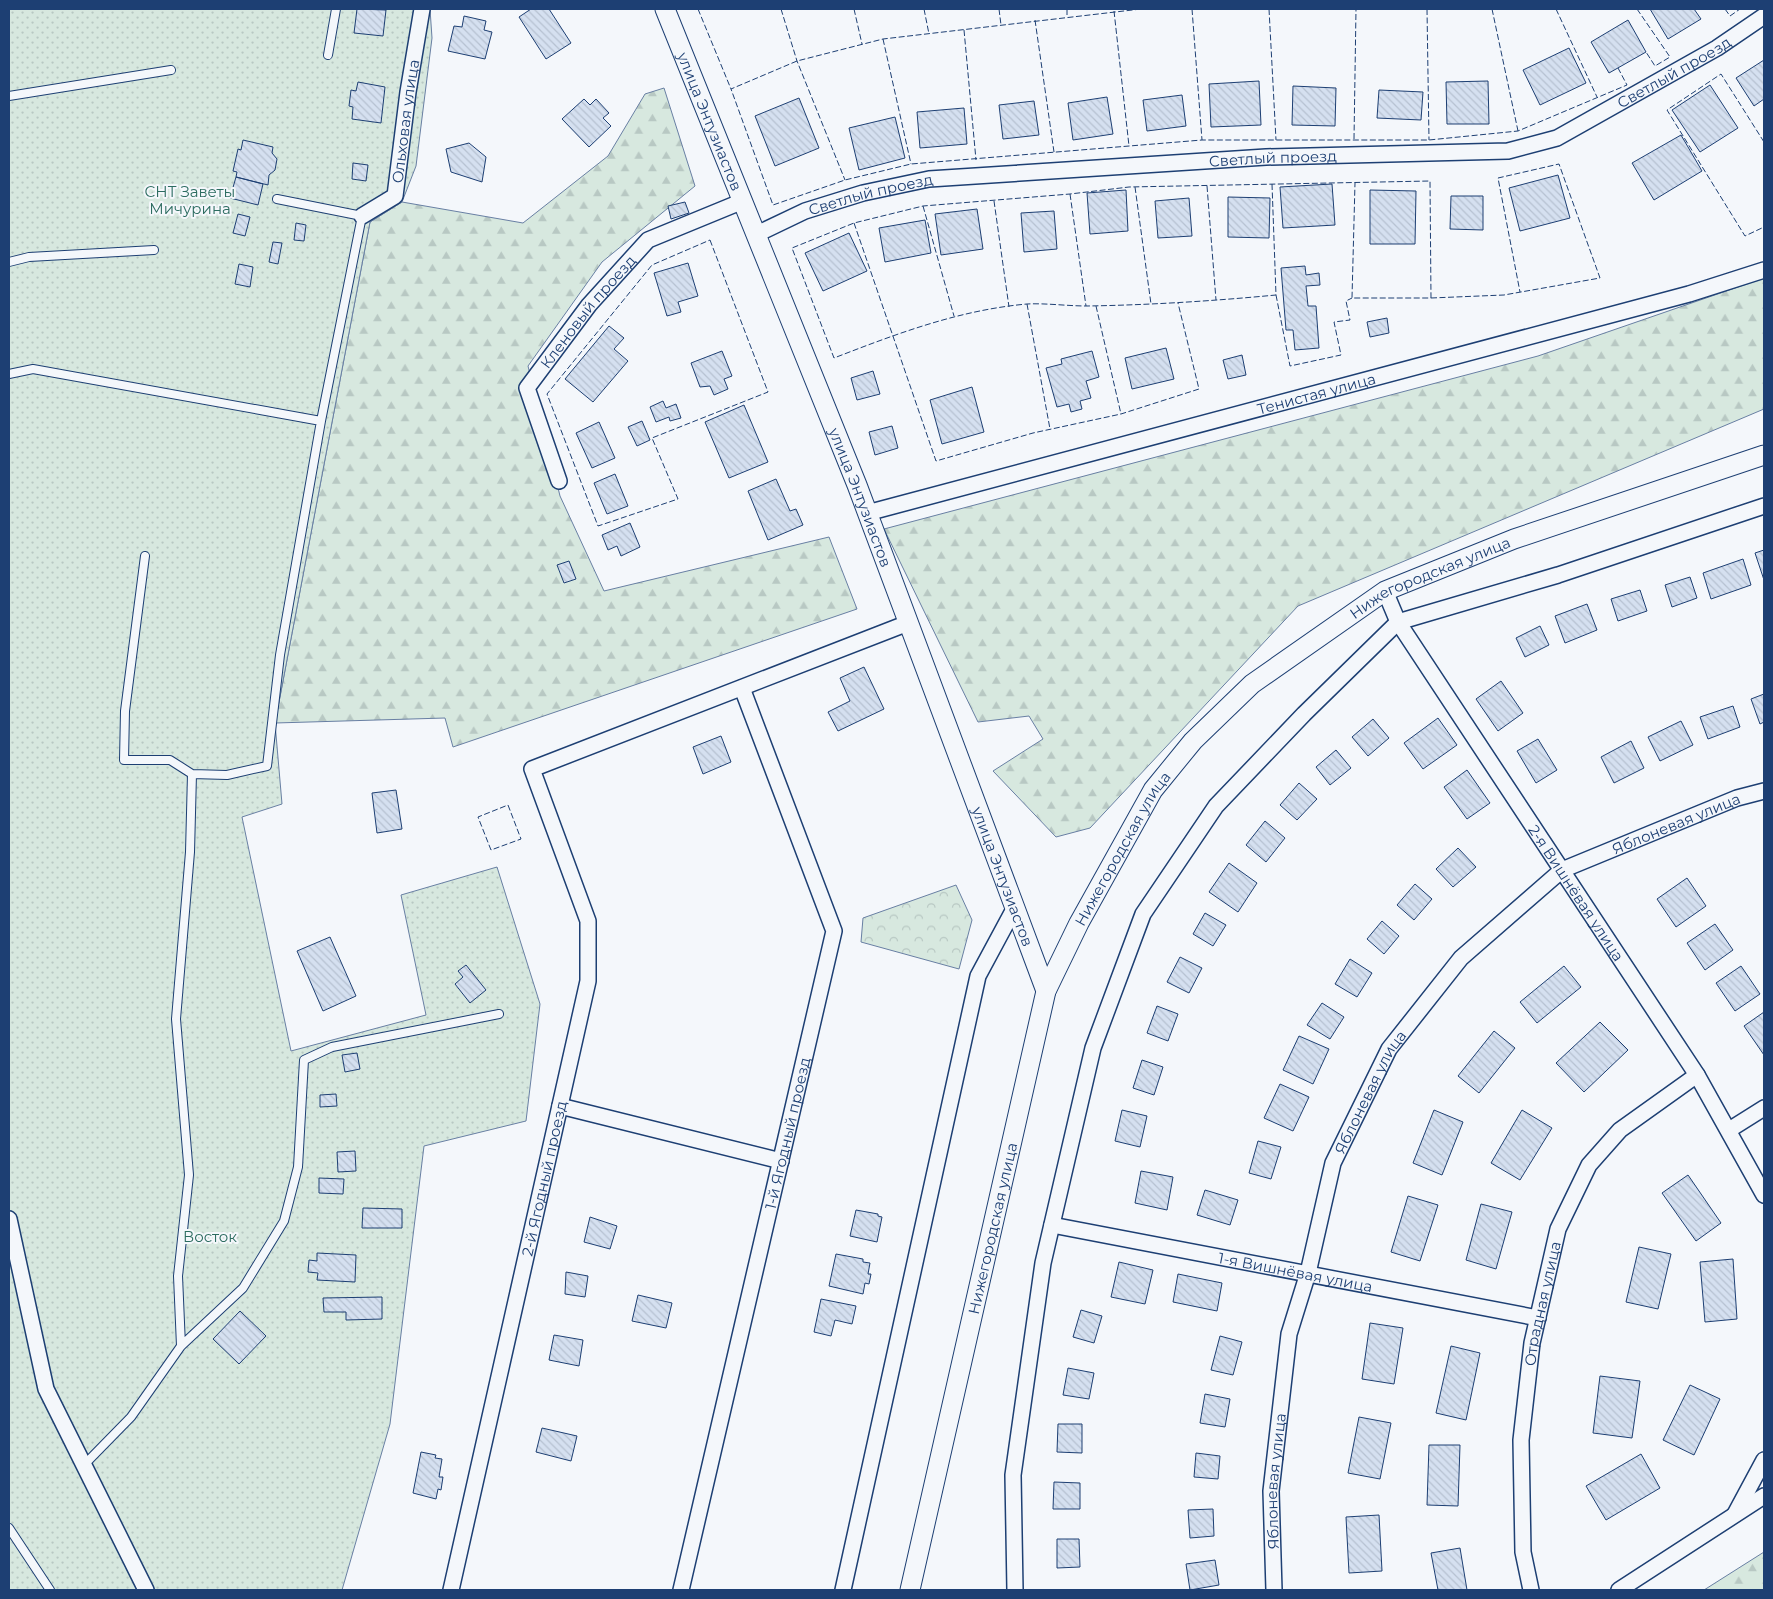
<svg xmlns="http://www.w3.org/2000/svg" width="1773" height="1599" font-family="Montserrat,sans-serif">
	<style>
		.forest { fill: url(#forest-firs); stroke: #687fa3 }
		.park { fill: url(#park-crowns); stroke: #687fa3 }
		.garden { fill: url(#garden-dots); stroke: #687fa3 }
		.building { fill: url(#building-back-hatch); stroke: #1d3f73 }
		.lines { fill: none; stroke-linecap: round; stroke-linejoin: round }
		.service-casing { stroke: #1d3f73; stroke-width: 10 }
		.minor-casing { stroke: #1d3f73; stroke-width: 18 }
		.tertiary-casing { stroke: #1d3f73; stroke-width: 21 }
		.service { stroke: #f4f7fb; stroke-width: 8 }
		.minor { stroke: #f4f7fb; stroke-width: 15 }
		.tertiary { stroke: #f4f7fb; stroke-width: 19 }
		.fence { stroke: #1d3f73; stroke-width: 1; stroke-dasharray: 6 2.5; stroke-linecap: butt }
		.labels { text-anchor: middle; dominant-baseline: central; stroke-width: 4; stroke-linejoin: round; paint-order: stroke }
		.street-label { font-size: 15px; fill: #1d3f73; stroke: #f4f7fb }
		.park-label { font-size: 15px; fill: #2c6c60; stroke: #f4f7fb }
	</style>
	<defs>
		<pattern id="forest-firs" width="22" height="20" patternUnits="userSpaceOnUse" patternTransform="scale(1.25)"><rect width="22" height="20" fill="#d7e8df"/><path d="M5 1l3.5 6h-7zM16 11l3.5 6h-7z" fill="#b8c8c3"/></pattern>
		<pattern id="park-crowns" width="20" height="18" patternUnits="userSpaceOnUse" patternTransform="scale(1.25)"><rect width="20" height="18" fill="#d7e8df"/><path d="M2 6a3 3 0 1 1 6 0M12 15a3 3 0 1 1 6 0" fill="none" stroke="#b8c8c3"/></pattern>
		<pattern id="garden-dots" width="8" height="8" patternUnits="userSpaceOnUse" patternTransform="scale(1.25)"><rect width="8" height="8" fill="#d7e8df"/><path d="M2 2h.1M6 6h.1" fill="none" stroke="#b8c8c3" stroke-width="1.8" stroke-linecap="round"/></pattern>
		<pattern id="building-back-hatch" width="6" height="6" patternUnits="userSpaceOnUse" patternTransform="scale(1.25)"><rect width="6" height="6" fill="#d5e0f0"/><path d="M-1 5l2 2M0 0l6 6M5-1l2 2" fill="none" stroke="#b6c1d1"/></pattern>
	</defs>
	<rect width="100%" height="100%" fill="#f4f7fb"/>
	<path class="forest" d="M664,88L695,186L602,262L528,366L560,496L604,591L829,537L857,609L453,747L445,718L275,723L370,222L402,202L523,223L608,156L645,94Z
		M1764,278V409L1298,606L1090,828L1056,837L993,771L1043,739L1029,716L978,722L884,529L1538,356Z
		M1764,1552V1590H1704Z"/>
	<path class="park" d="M956,885L972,920L959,969L861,942L863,918Z"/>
	<path class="garden" d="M9,9H430L432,38L416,166L402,202L370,222L275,723L282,804L242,817L291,1051L426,1015L401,895L497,867L540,1004L526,1121L424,1146L390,1424L342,1590H9Z"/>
	<path class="building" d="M357,9L386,10L383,36L354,33Z
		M531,9H549L571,43L546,59L519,17Z
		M1650,9H1694L1701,19L1668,39Z
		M464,16L486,21L484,30L492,32L485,59L448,51L454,26L462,27Z
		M1628,20L1646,52L1609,73L1591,42Z
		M1569,48L1586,83L1540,105L1523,70Z
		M1764,60V99L1754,106L1736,78Z
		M1259,81L1261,125L1211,127L1209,84Z
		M1488,81L1489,124H1447L1446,82Z
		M358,82L385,87L381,123L352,119L353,107L349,106L351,90L356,91Z
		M1710,85L1738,128L1700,152L1672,110Z
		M1293,86L1336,88L1335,126L1292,125Z
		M1379,90L1423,92L1421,120L1377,118Z
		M1182,95L1186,126L1147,131L1143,100Z
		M1107,97L1113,134L1073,140L1068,103Z
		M799,98L819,148L775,166L755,116Z
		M584,99L590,105L596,99L609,113L603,118L611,126L589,147L562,119Z
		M1034,101L1039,135L1003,139L999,105Z
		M964,108L967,144L920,148L917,112Z
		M895,117L905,158L859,170L849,128Z
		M1681,135L1702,171L1654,200L1632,163Z
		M243,140L273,147L272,153L277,159L275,170L269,175L268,185L236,177L237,172L233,171L238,149L241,150Z
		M469,143L486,157L482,182L451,172L446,149Z
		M353,163L368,165L366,181L352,179Z
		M1558,175L1570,218L1520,231L1509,188Z
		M236,177L263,184L258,205L230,198Z
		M1332,184L1335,225L1283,228L1280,187Z
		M1126,190L1128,231L1090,234L1087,193Z
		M1370,190L1416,191L1415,244H1370Z
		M1451,196H1483V230L1450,229Z
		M1228,197L1270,198L1269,238L1228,237Z
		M1189,198L1192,236L1158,238L1155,201Z
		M685,202L689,213L671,219L668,206Z
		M977,209L983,249L941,255L935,214Z
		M1054,211L1057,249L1024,252L1021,213Z
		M238,214L250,217L245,236L233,233Z
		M925,220L931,253L885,262L879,228Z
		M296,223L306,225L304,241L294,240Z
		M849,233L867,271L823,291L805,253Z
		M273,242L282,243L278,264L269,262Z
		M688,263L698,296L678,302L681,312L667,316L654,273Z
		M239,264L253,267L250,287L235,284Z
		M1305,266L1306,275L1319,273L1320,285L1306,286L1308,306H1316L1319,348L1295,350L1293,330H1286L1281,268Z
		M1387,318L1389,333L1370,337L1367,322Z
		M609,326L624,338L614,349L628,361L593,402L565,379Z
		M1166,348L1174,379L1132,389L1125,358Z
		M722,351L732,376L724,379L728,389L714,395L710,386L700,387L691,363Z
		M1092,351L1099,377L1086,381L1091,398L1080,401L1082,409L1071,412L1069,404L1057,407L1046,368L1062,364L1061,359Z
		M1242,355L1246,375L1228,379L1223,360Z
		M873,371L880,394L857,400L851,378Z
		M972,387L984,432L942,444L930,400Z
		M663,401L666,408L676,404L681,418L670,421L669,417L656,422L650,407Z
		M744,405L768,462L729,478L705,422Z
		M642,421L650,440L637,446L628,427Z
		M599,422L615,458L592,468L576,433Z
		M892,426L898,448L875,455L869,432Z
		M615,474L628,506L607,514L594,483Z
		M776,479L790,511L796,509L803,525L768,540L748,491Z
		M630,523L640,547L621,556L617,546L608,550L602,535Z
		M1764,550V580L1755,553Z
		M1743,559L1751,585L1711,599L1703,573Z
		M569,561L576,579L564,583L557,565Z
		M1690,577L1697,598L1672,607L1665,585Z
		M1640,590L1647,611L1618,621L1611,599Z
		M1587,604L1597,630L1565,643L1555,616Z
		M1540,626L1549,645L1525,657L1516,638Z
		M864,667L884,709L838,731L828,712L850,701L840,678Z
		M1501,681L1523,713L1498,731L1476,699Z
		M1764,694V722L1760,724L1751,699Z
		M1733,706L1740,727L1708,739L1700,717Z
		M1438,718L1457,745L1423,769L1404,743Z
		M1373,719L1389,738L1368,756L1352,737Z
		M1681,721L1693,745L1660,761L1648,737Z
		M721,736L731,762L703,774L693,747Z
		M1538,739L1557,770L1536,783L1517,751Z
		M1631,741L1644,768L1614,783L1601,757Z
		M1336,750L1351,768L1330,785L1316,767Z
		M1467,770L1490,803L1467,819L1444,787Z
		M1299,783L1317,799L1297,820L1280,805Z
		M396,790L402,829L377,833L372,793Z
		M1265,821L1285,838L1266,862L1246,845Z
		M1458,848L1476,867L1453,887L1436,869Z
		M1229,863L1257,883L1238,912L1209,892Z
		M1687,878L1706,906L1676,927L1657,899Z
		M1415,884L1432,899L1414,920L1397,905Z
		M1205,913L1226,925L1213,946L1193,934Z
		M1382,921L1399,936L1384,954L1367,939Z
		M1715,924L1733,950L1705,970L1687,943Z
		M330,937L356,996L323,1011L297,951Z
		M1180,957L1202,968L1189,993L1167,982Z
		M1350,959L1372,973L1357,997L1335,984Z
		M466,965L486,990L470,1003L455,984L463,977L458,971Z
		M1564,966L1581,987L1537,1023L1520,1002Z
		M1741,966L1760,994L1735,1011L1716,983Z
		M1322,1003L1344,1017L1330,1039L1307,1025Z
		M1157,1006L1178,1014L1168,1041L1147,1033Z
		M1764,1012V1055L1744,1026Z
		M1600,1022L1628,1050L1584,1092L1556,1063Z
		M1494,1031L1515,1048L1479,1093L1458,1076Z
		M1299,1036L1329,1049L1313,1084L1283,1070Z
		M357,1053L360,1069L345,1072L342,1055Z
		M1142,1060L1163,1067L1154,1095L1133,1088Z
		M1280,1084L1309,1097L1293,1131L1264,1118Z
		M336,1094L337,1106L320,1107V1095Z
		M1122,1110L1147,1116L1140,1147L1115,1141Z
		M1434,1110L1463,1122L1442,1175L1413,1163Z
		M1522,1110L1552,1128L1520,1180L1491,1163Z
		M1258,1141L1281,1147L1271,1179L1249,1173Z
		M355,1151L356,1171L338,1172L337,1152Z
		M1141,1171L1173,1177L1167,1210L1135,1203Z
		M1688,1175L1721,1223L1696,1241L1662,1193Z
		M319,1178L344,1179L343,1194L319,1193Z
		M1205,1190L1238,1200L1230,1225L1197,1215Z
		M1408,1196L1438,1205L1420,1261L1391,1252Z
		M1481,1204L1512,1212L1496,1269L1466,1260Z
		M363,1208L402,1209V1228H362Z
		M856,1210L878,1214V1216L882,1217L877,1242L850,1236Z
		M590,1217L617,1226L610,1249L584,1242Z
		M1639,1247L1671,1254L1658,1309L1626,1302Z
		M317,1253L356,1255L355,1282L317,1280L318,1273L308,1272L309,1260L317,1261Z
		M836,1254L863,1259V1262L870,1263L868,1274H871L869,1284L865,1283L863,1294L829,1286Z
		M1733,1259L1737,1319L1705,1322L1700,1262Z
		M1119,1262L1153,1270L1145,1304L1111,1297Z
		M566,1272L588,1276L585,1297L565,1294Z
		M1178,1274L1222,1283L1217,1311L1173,1302Z
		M638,1295L672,1303L666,1328L632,1321Z
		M382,1297V1319L346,1320V1312H324L323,1298Z
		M821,1299L856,1306L852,1324L835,1320L831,1336L814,1332Z
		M1081,1310L1102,1316L1094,1343L1073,1337Z
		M240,1311L266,1336L239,1364L213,1339Z
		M1370,1323L1403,1328L1394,1384L1362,1379Z
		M554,1335L583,1340L579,1366L549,1360Z
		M1220,1336L1242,1342L1233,1375L1211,1370Z
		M1451,1346L1480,1353L1466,1420L1436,1413Z
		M1068,1368L1094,1373L1089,1399L1063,1395Z
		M1600,1376L1640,1381L1632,1438L1593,1433Z
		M1690,1385L1720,1399L1694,1455L1663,1440Z
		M1205,1394L1230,1399L1225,1427L1200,1423Z
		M1359,1417L1391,1423L1380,1479L1348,1473Z
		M1058,1424H1082V1453L1057,1452Z
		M542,1428L577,1436L571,1461L536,1452Z
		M1429,1445H1460L1458,1506L1427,1505Z
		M421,1452L436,1455L435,1458L442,1459L439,1477H443L441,1490L438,1489L436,1499L413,1493Z
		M1196,1453L1220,1456L1218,1479L1194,1477Z
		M1641,1454L1660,1488L1606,1520L1586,1486Z
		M1054,1482L1080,1483V1509H1053Z
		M1213,1509L1214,1536L1190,1538L1188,1510Z
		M1379,1515L1382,1571L1349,1573L1346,1517Z
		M1057,1539H1079L1080,1567L1057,1568Z
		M1460,1548L1467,1590H1438L1431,1553Z
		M1215,1560L1219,1585L1190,1590L1186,1564Z"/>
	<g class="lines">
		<g class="service-casing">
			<path id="service" d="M328,55L336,9
				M9,96L171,70
				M9,262L29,257L154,250
				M9,374L33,369L321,421
				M145,556L125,711L124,760H170L192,774
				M181,1346L178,1276L189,1175L176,1019L190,852L192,774L227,775L267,766L280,655L321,421L362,216L277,199
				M84,1465L131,1417L181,1346L243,1288L284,1221L298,1167L304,1060L332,1047L499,1014
				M9,1528L50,1590"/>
		</g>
		<g class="minor-casing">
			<g id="minor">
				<path id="s1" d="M362,216L395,196L408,92L422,9"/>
				<path id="s2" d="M757,234L805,211L863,193L929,179L1266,157L1508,151L1557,138L1717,48L1764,16"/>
				<path id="s3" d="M559,481L527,388L589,305L648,240L743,201"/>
				<path id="s4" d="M867,513L1689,294L1764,270"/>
				<path id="s5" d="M1385,591L1398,622L1697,1075L1764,1195"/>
				<path d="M560,1106L781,1161"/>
				<path d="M1729,1130L1764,1108"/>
				<path d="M9,1219L46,1389L146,1590"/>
				<path id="s6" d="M1052,1225L1538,1318"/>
				<path d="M1735,1514L1764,1460"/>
				<path id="s7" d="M451,1590L588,981V921L532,769L908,623"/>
				<path id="s8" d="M681,1590L834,931L742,688"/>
				<path d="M843,1590L978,976L1014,909"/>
				<path d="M1015,1590L1013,1475L1043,1263L1093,1048L1143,914L1216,806L1304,714L1398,622L1558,575L1764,506"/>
				<path id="s9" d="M1274,1590L1271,1491L1289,1334L1308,1273L1333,1163L1389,1049L1461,958L1562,870L1737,798L1764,791"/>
				<path id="s10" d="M1531,1590L1523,1552L1521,1440L1532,1343L1558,1229L1589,1165L1620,1130L1697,1075"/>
				<path d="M1619,1590L1764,1496"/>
			</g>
		</g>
		<g class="tertiary-casing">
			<g id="tertiary">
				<path id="s11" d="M665,9L857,485L1046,991"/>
				<path id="s12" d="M910,1590L1046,991L1079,923L1153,790L1193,741L1252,684L1385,591L1514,539L1764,455"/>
			</g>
		</g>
		<use href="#service" class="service"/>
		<use href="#minor" class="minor"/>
		<use href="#tertiary" class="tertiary"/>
		<path class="fence" d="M698,9L731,89
			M781,9L797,61L845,180
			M854,9L862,44
			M924,9L929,34
			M999,9L1001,25
			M1067,9V16
			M1141,9L883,39L797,61L731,89L773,205L845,180L911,164L1202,140H1429L1518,131L1627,85L1618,68
			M1192,9L1202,140
			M1269,9L1276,140
			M1427,9L1429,140
			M1492,9L1518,131
			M1556,9L1597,97
			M1637,9L1670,57L1655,66L1646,52
			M1725,9L1730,16L1740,9
			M1114,11L1129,146
			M1035,20L1054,152
			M964,30L976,160
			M883,39L911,164
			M1354,139L1356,9
			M1764,142L1721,74L1667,110L1745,236L1764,227
			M1272,184L1276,295C1213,301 1150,305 1087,306C1067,306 1046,303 1027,304C959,310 896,334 834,358L792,248L854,223L923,206L1070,194L1129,187L1430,181L1431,298H1352L1355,183
			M1207,186L1216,300
			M1135,187L1151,304
			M1070,194L1086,306
			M994,201L1009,307
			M923,206L954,316
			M854,223L936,461L1033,433L1121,414L1199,389L1178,303
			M710,240L768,392L652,438L678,499L598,526L547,394L652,265Z
			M1276,295L1290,366L1341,355L1334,322L1350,320L1346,301L1352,298
			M1431,298L1504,295L1600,278L1559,164L1498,178L1520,292
			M1027,304L1050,429
			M1096,306L1121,414
			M508,805L521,839L491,850L478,817Z"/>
	</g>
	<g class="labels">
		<g class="street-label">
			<text stroke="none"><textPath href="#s2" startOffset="946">Светлый проезд</textPath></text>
			<text stroke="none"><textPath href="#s1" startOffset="114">Ольховая улица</textPath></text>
			<text stroke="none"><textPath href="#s11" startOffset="121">улица Энтузиастов</textPath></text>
			<text stroke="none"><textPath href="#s2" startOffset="526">Светлый проезд</textPath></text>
			<text stroke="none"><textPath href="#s2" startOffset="121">Светлый проезд</textPath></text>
			<text stroke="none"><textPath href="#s3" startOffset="196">Кленовый проезд</textPath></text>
			<text stroke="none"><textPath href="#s4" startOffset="465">Тенистая улица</textPath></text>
			<text stroke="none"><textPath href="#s11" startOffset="526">улица Энтузиастов</textPath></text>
			<text stroke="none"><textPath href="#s12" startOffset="1196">Нижегородская улица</textPath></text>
			<text stroke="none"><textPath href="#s9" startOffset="934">Яблоневая улица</textPath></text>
			<text stroke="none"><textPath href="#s12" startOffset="776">Нижегородская улица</textPath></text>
			<text stroke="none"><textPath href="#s11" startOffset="931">улица Энтузиастов</textPath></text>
			<text stroke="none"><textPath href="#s5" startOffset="358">2-я Вишнёвая улица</textPath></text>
			<text stroke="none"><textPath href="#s9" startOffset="514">Яблоневая улица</textPath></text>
			<text stroke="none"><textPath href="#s8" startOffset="469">1-й Ягодный проезд</textPath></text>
			<text stroke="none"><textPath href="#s7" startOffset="422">2-й Ягодный проезд</textPath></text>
			<text stroke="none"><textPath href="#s12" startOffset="371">Нижегородская улица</textPath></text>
			<text stroke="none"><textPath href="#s6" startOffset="248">1-я Вишнёвая улица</textPath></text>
			<text stroke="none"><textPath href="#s10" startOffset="289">Отрадная улица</textPath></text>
			<text stroke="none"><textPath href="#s9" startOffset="109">Яблоневая улица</textPath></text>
		</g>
		<g class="park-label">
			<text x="190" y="191">СНТ Заветы<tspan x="190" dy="17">Мичурина</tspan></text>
			<text x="210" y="1236">Восток</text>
		</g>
	</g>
	<rect width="1773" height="1599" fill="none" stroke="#1d3f73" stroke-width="20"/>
</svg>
